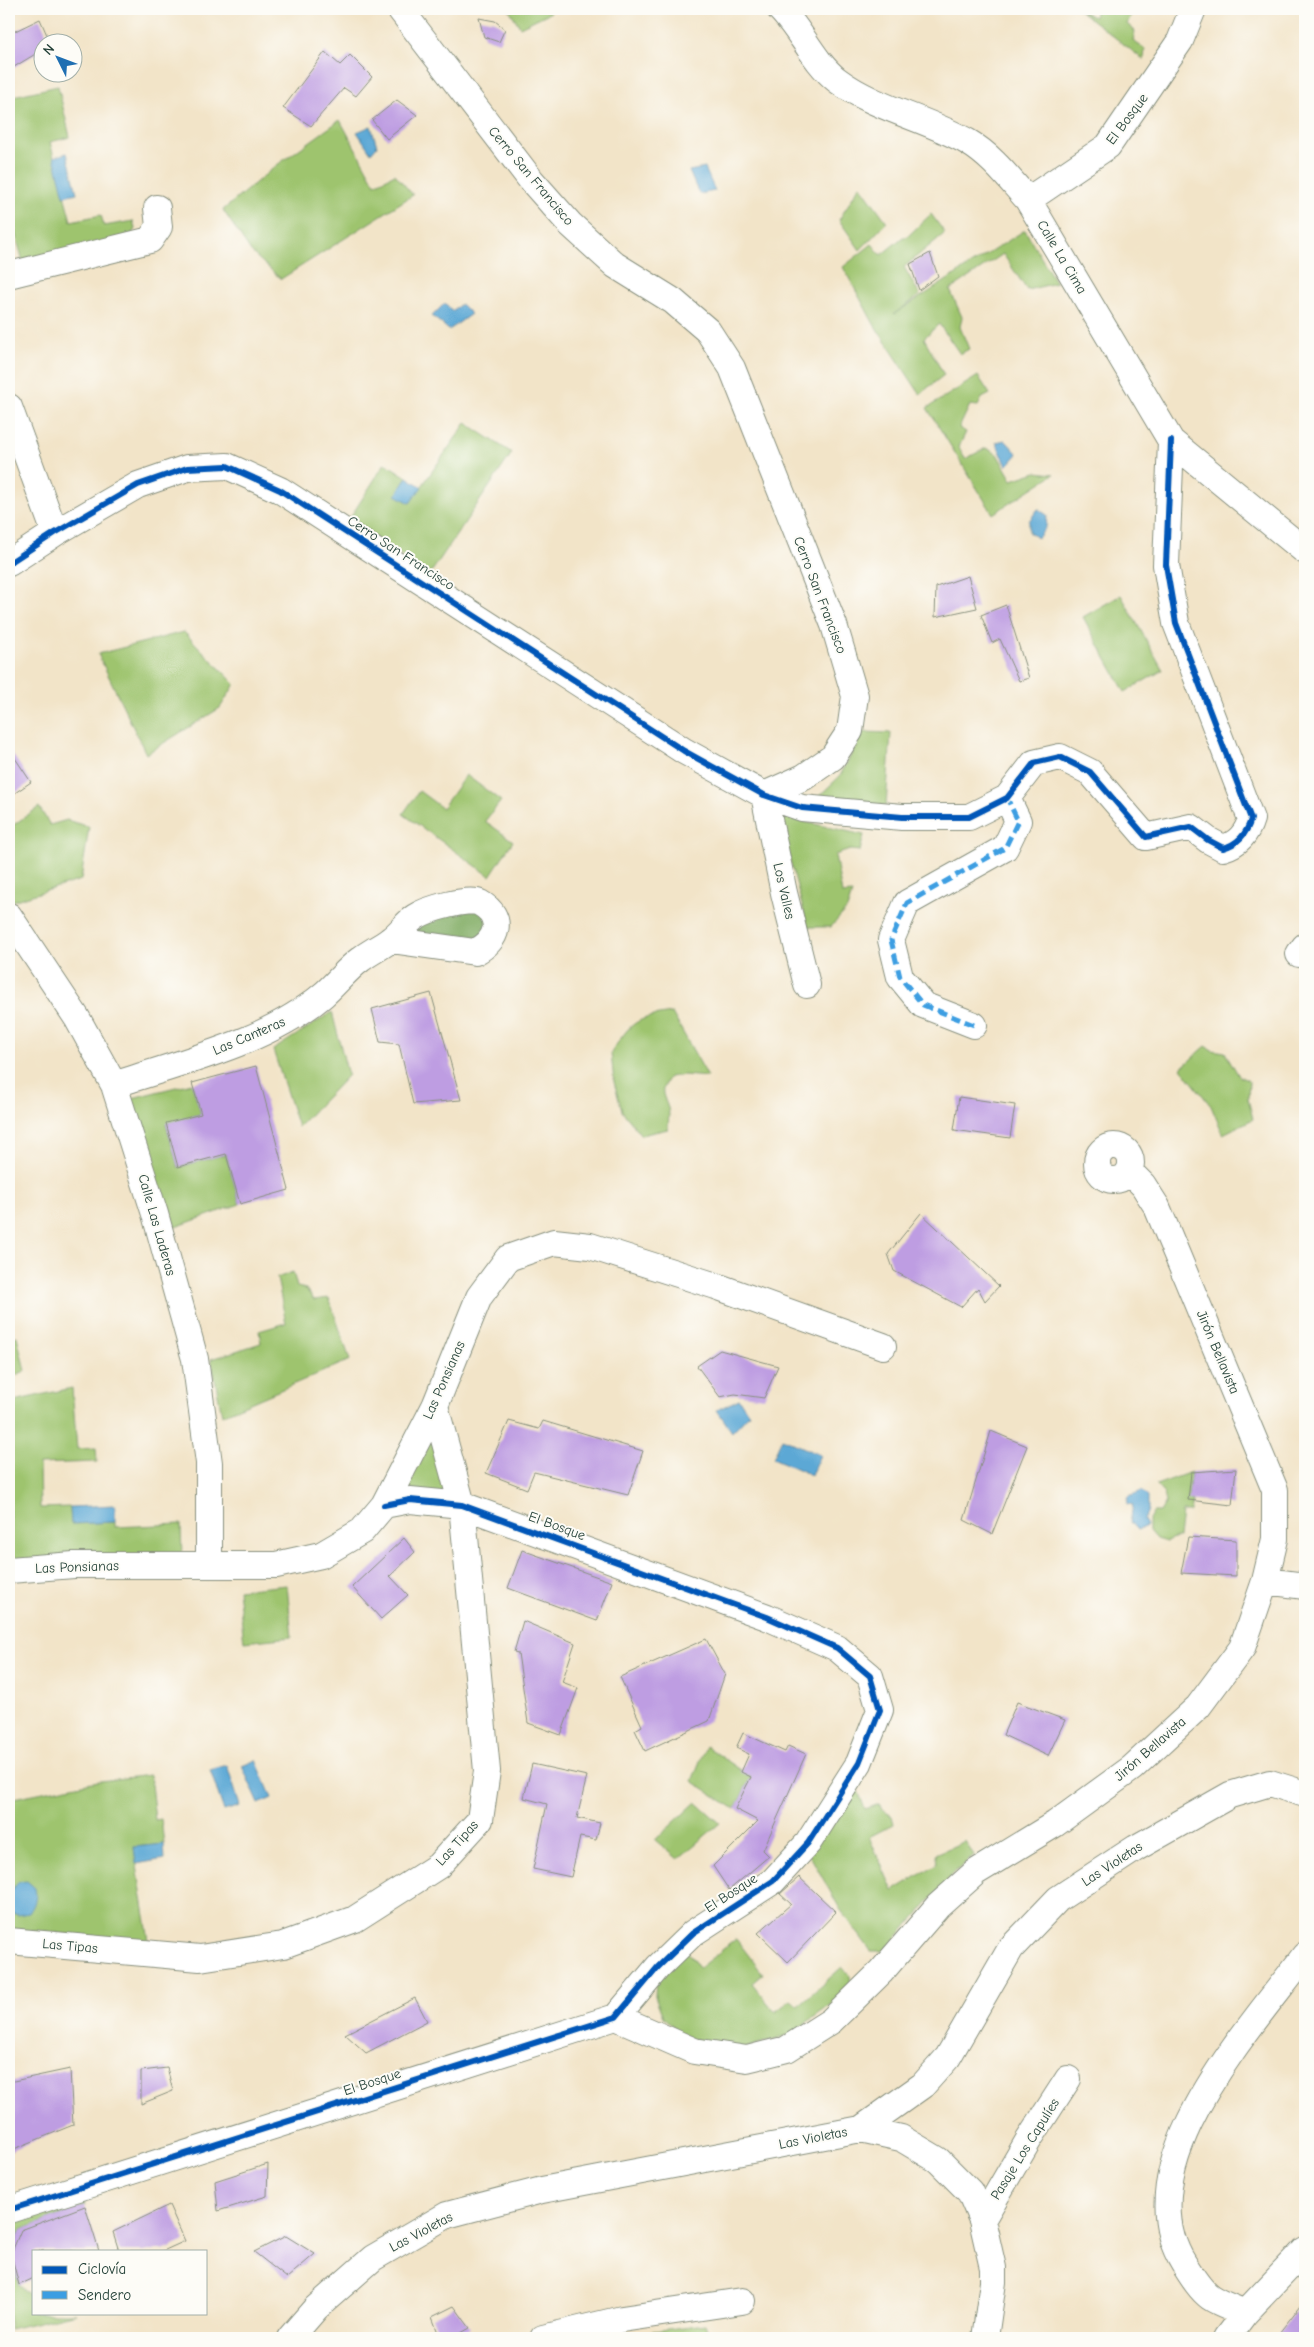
<svg xmlns="http://www.w3.org/2000/svg" width="1314" height="2347" font-family="'Comic Neue',sans-serif">
	<style>
		.green { fill: #9ec46e; stroke: #5e8051 }
		.forest { fill: #7eaa61; stroke: #4e744a }
		.water { fill: #5ca8d5; stroke: #3e7284 }
		.building { fill: #be9de2 }
		.lines { fill: none; stroke-linecap: round; stroke-linejoin: round }
		.minor-casing { stroke: #88907e; stroke-width: 28 }
		.minor { stroke: #fff; stroke-width: 26 }
		.quiet { stroke: #3c9ee2; stroke-width: 5; stroke-dasharray: 10 5; stroke-linecap: butt }
		.cycleway-casing { stroke: #fdfcf7; stroke-width: 9 }
		.cycleway { stroke: #0057b8; stroke-width: 6 }
		.labels { text-anchor: middle; dominant-baseline: central; stroke-width: 4; stroke-linejoin: round; paint-order: stroke }
		.street-label { font-size: 14px; fill: #1f3d34; stroke: #fdfcf7 }
	</style>
	<rect width="100%" height="100%" fill="#fdfcf7"/>
	<filter id="ink" filterUnits="userSpaceOnUse"><feTurbulence type="fractalNoise" baseFrequency=".02" numOctaves="2"/><feDisplacementMap in="SourceGraphic" scale="10" xChannelSelector="R" yChannelSelector="G"/><feConvolveMatrix kernelMatrix="1 2 1 2 8 2 1 2 1" color-interpolation-filters="sRGB"/></filter>
	<filter id="wash" filterUnits="userSpaceOnUse"><feTurbulence type="fractalNoise" baseFrequency=".0096" numOctaves="4" result="noise"/><feDisplacementMap in="SourceGraphic" scale="20" xChannelSelector="R" yChannelSelector="G"/><feGaussianBlur stdDeviation="1.12" result="paint"/><feColorMatrix in="noise" values="0 0 0 0 0 0 0 0 0 0 0 0 0 0 0 0 0 1.4 0 .05"/><feComposite in="paint" operator="in"/></filter>
	<g filter="url(#wash)">
		<rect width="100%" height="100%" fill="#f2e4c8"/>
		<path class="green" d="M509,9H549L551,12L520,27Z
			M1078,9L1094,17L1096,9H1134L1127,24L1135,31L1133,41L1145,49L1144,60Z
			M58,86L70,137L50,142L71,221L101,215L104,226L133,221L135,229L129,239L24,265L9,211V97Z
			M340,120L375,184L395,174L413,195L281,279L251,252L223,210L277,165Z
			M860,185L887,222L860,250L839,220Z
			M931,214L945,233L904,267L920,295L894,314L1025,230L1056,283L1027,290L1003,254L950,290L962,317L960,327L969,349L960,354L939,324L924,338L944,375L920,394L875,326L843,267L872,244L881,255L903,237H907Z
			M978,376L990,394L982,398L978,406L970,405L959,428L966,432L959,447L965,459L986,448L997,454L1012,480L1036,472L1054,474L993,514L927,408Z
			M466,423L512,453L430,574L348,521L385,463L407,477L396,495L410,503Z
			M1121,595L1163,670L1125,692L1083,617Z
			M184,632L235,684L220,708L146,754L98,654Z
			M863,732L891,733L886,806L814,801L840,776Z
			M466,775L501,801L485,821L513,841L490,876L403,814L419,791L442,808Z
			M39,807L50,825L67,820L89,827L81,880L9,902V828Z
			M778,816L864,835L860,851L850,850L835,855L842,894L852,893L847,909L831,927H808Z
			M332,1012L348,1075L298,1127L273,1050Z
			M672,1013L708,1077L683,1075L669,1077C659,1092 663,1093 668,1108C670,1114 668,1122 668,1129L641,1135L622,1111L614,1082L611,1053C631,1022 635,1018 672,1013Z
			M1206,1046L1212,1050L1225,1052L1239,1076L1249,1081L1248,1099L1253,1119L1223,1134L1211,1106L1181,1068Z
			M192,1083L201,1114L166,1124L178,1167L226,1154L240,1204L167,1230L128,1099Z
			M293,1272L297,1287L306,1289L314,1300L329,1298L350,1360L222,1415L211,1359L261,1343L259,1331L286,1323L277,1278Z
			M17,1336L25,1371L9,1378V1338Z
			M72,1388L77,1449L96,1448L97,1462L39,1464L40,1508L70,1507L71,1524L115,1522V1527L181,1524L182,1558L9,1565V1402Z
			M435,1406L462,1505H384Z
			M1191,1472L1188,1500L1192,1501L1190,1512H1182L1179,1537L1166,1542L1156,1539L1149,1531V1519L1153,1512H1160L1166,1502L1164,1494L1156,1485Z
			M287,1585L292,1637L244,1642L238,1590Z
			M706,1746L751,1777L735,1809L692,1781Z
			M150,1775L155,1820L161,1819L164,1844L134,1847L149,1941L9,1929V1912L18,1915L14,1886L9,1895V1799L92,1782Z
			M858,1791L865,1809L880,1804L886,1813L892,1816L894,1824L869,1837L893,1891L937,1864L936,1854L965,1841L974,1856L955,1872L885,1951H871L840,1909L808,1852L843,1801Z
			M696,1802L720,1823L678,1859L655,1840Z
			M736,1939L763,1974L752,1983L775,2012L791,2000L798,2006L842,1967L850,1976L851,1983L839,1999L791,2034L742,2049L684,2037L663,2017L655,1996L656,1977L684,1947L699,1968Z
			M82,2192L85,2206L21,2230L11,2254L19,2285L34,2299V2313H76L9,2329V2220Z
			M705,2324L710,2338H607L617,2336Z"/>
		<path class="forest" d="M488,907L486,946L391,940L416,916Z"/>
		<path class="water" d="M371,126L377,146L371,153L357,132Z
			M67,153L77,193L64,196L54,157Z
			M705,168L715,191L699,194L689,171Z
			M445,303L452,311L461,304L471,314L449,330L432,316Z
			M1005,440L1018,454L1007,466L996,442Z
			M407,477L422,487L410,503L396,495Z
			M1038,509L1047,515L1046,527L1038,538L1029,533V521Z
			M739,1399L749,1414L732,1432L717,1410Z
			M782,1438L820,1455L811,1475L773,1458Z
			M1142,1491L1148,1497V1510L1144,1520L1147,1526L1137,1530L1130,1522L1133,1505L1127,1504L1129,1496Z
			M115,1505V1522L71,1524L70,1507Z
			M256,1760L272,1798L259,1804L242,1766Z
			M227,1765L240,1806L224,1811L210,1770Z
			M164,1844L165,1859L136,1864L134,1847Z
			M27,1881L35,1888C37,1898 35,1904 29,1913L18,1915L9,1912C9,1899 9,1891 19,1882Z"/>
		<g id="blocks">
			<path class="building" d="M479,18L495,21L505,29L499,42L484,37Z
				M40,19L50,42H42V50L9,70V34Z
				M325,52L340,65L350,55L372,77L356,96L344,88L311,126L283,108Z
				M397,100L417,115L387,139L372,120Z
				M930,253L938,276L919,290L910,264Z
				M968,576L977,608L935,617L936,587Z
				M1006,605L1029,678L1019,681L1000,639L992,643L981,615Z
				M9,749L31,782L9,797Z
				M431,993L461,1100L413,1104L399,1044L380,1042L372,1009Z
				M256,1066L289,1190L240,1204L226,1154L178,1167L166,1123L201,1114L192,1083Z
				M959,1097L1015,1105L1010,1138L954,1130Z
				M921,1213L999,1286L985,1301L978,1288L961,1307L894,1271L888,1254Z
				M720,1350L778,1366L764,1398L735,1394L720,1397L697,1366Z
				M509,1421L539,1429L543,1421L643,1451L628,1495L534,1472L527,1489L486,1473Z
				M991,1431L1027,1446L992,1534L964,1520Z
				M1236,1469L1232,1505L1188,1500L1191,1472Z
				M1188,1537L1236,1540V1576L1181,1573Z
				M404,1538L415,1552L390,1576L408,1595L381,1619L352,1587Z
				M522,1550L612,1582L597,1621L508,1588Z
				M523,1621L575,1643L562,1682L578,1688L561,1735L528,1723L518,1653L514,1652Z
				M706,1639L725,1674L709,1721L645,1751L635,1730L642,1726L620,1677Z
				M1017,1702L1065,1720L1048,1756L1003,1735Z
				M743,1733L785,1752L788,1746L806,1754L763,1850L769,1856L729,1890L713,1866L758,1821L735,1809L751,1777L741,1772L749,1754L736,1748Z
				M532,1764L587,1776L577,1818L600,1823L596,1840L580,1837L571,1877L533,1869L547,1804L524,1798Z
				M799,1877L836,1912L788,1962L758,1933L791,1904L780,1894Z
				M415,1998L427,2021L366,2053L345,2034Z
				M167,2068L173,2091L141,2104V2071Z
				M70,2069L73,2125L9,2151V2082Z
				M268,2164L267,2196L218,2211L215,2181Z
				M169,2205L185,2241L163,2251H119L113,2232Z
				M85,2206L99,2251H34V2278L19,2285L11,2254L21,2230Z
				M286,2236L315,2254L287,2278L254,2252Z
				M1305,2300V2338H1275Z
				M454,2306L470,2328L452,2338H440L432,2317Z"/>
		</g>
	</g>
	<g filter="url(#ink)">
		<use href="#blocks" fill-opacity="0" stroke="#88907e" stroke-width="1"/>
		<g class="lines">
			<g class="minor-casing">
				<path id="minor" d="M400,9L531,180L570,224L615,265L673,301L708,331L732,368L834,625L855,696L850,731L833,757L804,777L764,795
					M780,9C801,30 813,61 837,80C876,109 926,118 968,142C992,156 1010,180 1028,200L1171,441L1305,551
					M1028,200L1108,146L1180,41L1193,9
					M9,275L150,240L159,227L157,208
					M9,407L55,533
					M9,563L55,533L138,485L187,468L227,466L280,490L684,751L764,795L802,808L902,817H969L1007,798L1034,763L1060,757L1090,772L1146,837L1191,827L1208,840L1223,848C1238,844 1247,833 1251,819L1176,623L1166,565L1171,441
					M764,795L784,893L807,985
					M9,916L77,1018L114,1085L155,1214L195,1359L209,1463V1565
					M1299,954L1305,946
					M974,1025L923,1005L900,977L891,940L907,903L1005,848L1018,821L1007,798
					M114,1085C182,1062 268,1042 323,995C336,984 347,969 361,959C370,952 381,947 390,940C399,934 406,923 415,917C427,909 469,897 480,903C505,917 498,941 475,952L391,940
					M1097 1163a17 17 0 1 1 34 0a17 17 0 1 1-34 0Z
					M9,1570L74,1565H276L321,1555L362,1531L384,1505L435,1406L479,1297L508,1258L554,1242L590,1246L716,1286L883,1346
					M1265,1581L1305,1586
					M9,1941L200,1958L283,1945L355,1919L438,1866L480,1820L487,1771L462,1505L435,1406
					M616,2017L694,2051L747,2059L787,2049L831,2021L881,1972L938,1906L976,1872L1055,1824L1132,1768L1198,1707L1242,1648L1265,1581L1275,1539V1490L1157,1207L1143,1185L1129,1171
					M861,2129L901,2138L938,2160L970,2192L982,2220L993,2268V2282L985,2338
					M9,2210L616,2017L658,1967L693,1933L773,1881L808,1843L859,1763L880,1710L870,1676L837,1648L767,1617L462,1505L410,1500L384,1505
					M982,2220L1028,2141L1068,2079
					M1245,2313C1234,2308 1220,2304 1210,2297C1200,2290 1191,2275 1184,2264C1122,2166 1250,2029 1305,1955
					M290,2338L316,2308L373,2258L447,2215L542,2190L861,2129L923,2085L948,2057L1011,1948L1058,1899L1136,1848L1230,1795L1270,1783L1305,1794
					M543,2338L622,2319L742,2301
					M1226,2338L1245,2313L1305,2250"/>
			</g>
			<use href="#minor" class="minor"/>
			<path class="quiet" d="M974,1025L923,1005L900,977L891,940L907,903L1005,848L1018,821L1007,798"/>
			<g class="cycleway-casing">
				<path id="cycleway" d="M9,563L55,533L138,485L187,468L227,466L280,490L684,751L764,795L802,808L902,817H969L1007,798L1034,763L1060,757L1090,772L1146,837L1191,827L1208,840L1223,848C1238,844 1247,833 1251,819L1176,623L1166,565L1171,441
					M9,2210L616,2017L658,1967L693,1933L773,1881L808,1843L859,1763L880,1710L870,1676L837,1648L767,1617L462,1505L410,1500L384,1505"/>
			</g>
			<use href="#cycleway" class="cycleway"/>
		</g>
	</g>
	<g class="labels">
		<g class="street-label">
			<text transform="translate(1127 119) rotate(-53)">El Bosque</text>
			<text transform="translate(531 176) rotate(50)">Cerro San Francisco</text>
			<text transform="translate(1062 257) rotate(59)">Calle La Cima</text>
			<text transform="translate(401 553) rotate(33)">Cerro San Francisco</text>
			<text transform="translate(820 595) rotate(69)">Cerro San Francisco</text>
			<text transform="translate(784 891) rotate(77)">Los Valles</text>
			<text transform="translate(249 1036) rotate(-23)">Las Canteras</text>
			<text transform="translate(157 1225) rotate(74)">Calle Las Laderas</text>
			<text transform="translate(1218 1352) rotate(67)">Jirón Bellavista</text>
			<text transform="translate(444 1380) rotate(-66)">Las Ponsianas</text>
			<text transform="translate(557 1526) rotate(20)">El Bosque</text>
			<text transform="translate(77 1567) rotate(-2)">Las Ponsianas</text>
			<text transform="translate(1150 1749) rotate(-41)">Jirón Bellavista</text>
			<text transform="translate(457 1843) rotate(-48)">Las Tipas</text>
			<text transform="translate(1112 1864) rotate(-33)">Las Violetas</text>
			<text transform="translate(731 1893) rotate(-33)">El Bosque</text>
			<text transform="translate(70 1946) rotate(5)">Las Tipas</text>
			<text transform="translate(372 2082) rotate(-18)">El Bosque</text>
			<text transform="translate(813 2138) rotate(-11)">Las Violetas</text>
			<text transform="translate(1025 2149) rotate(-58)">Pasaje Los Capulíes</text>
			<text transform="translate(421 2232) rotate(-28)">Las Violetas</text>
		</g>
	</g>
	<rect width="1314" height="2347" fill="none" stroke="#fdfcf7" stroke-width="30"/>
	<rect x="32" y="2250" width="175" height="65" fill="#fdfcf7" stroke="#a4b0a9"/>
	<rect x="42" y="2266" width="25" height="8" fill="#0057b8" stroke="#a4b0a9"/>
	<text x="78" y="2274" font-size="15" fill="#1f3d34">Ciclovía</text>
	<rect x="42" y="2291" width="25" height="8" fill="#3c9ee2" stroke="#a4b0a9"/>
	<text x="78" y="2300" font-size="15" fill="#1f3d34">Sendero</text>
	<g transform="translate(58 58) rotate(312)"><circle r="24" fill="#fdfcf7" stroke="#a4b0a9"/>
	<path d="M0-4L9 19L0 12L-9 19Z" fill="#1f6fb2"/>
	<text y="-8" font-size="14" font-weight="bold" text-anchor="middle" fill="#1f3d34">N</text>
	</g>
</svg>
